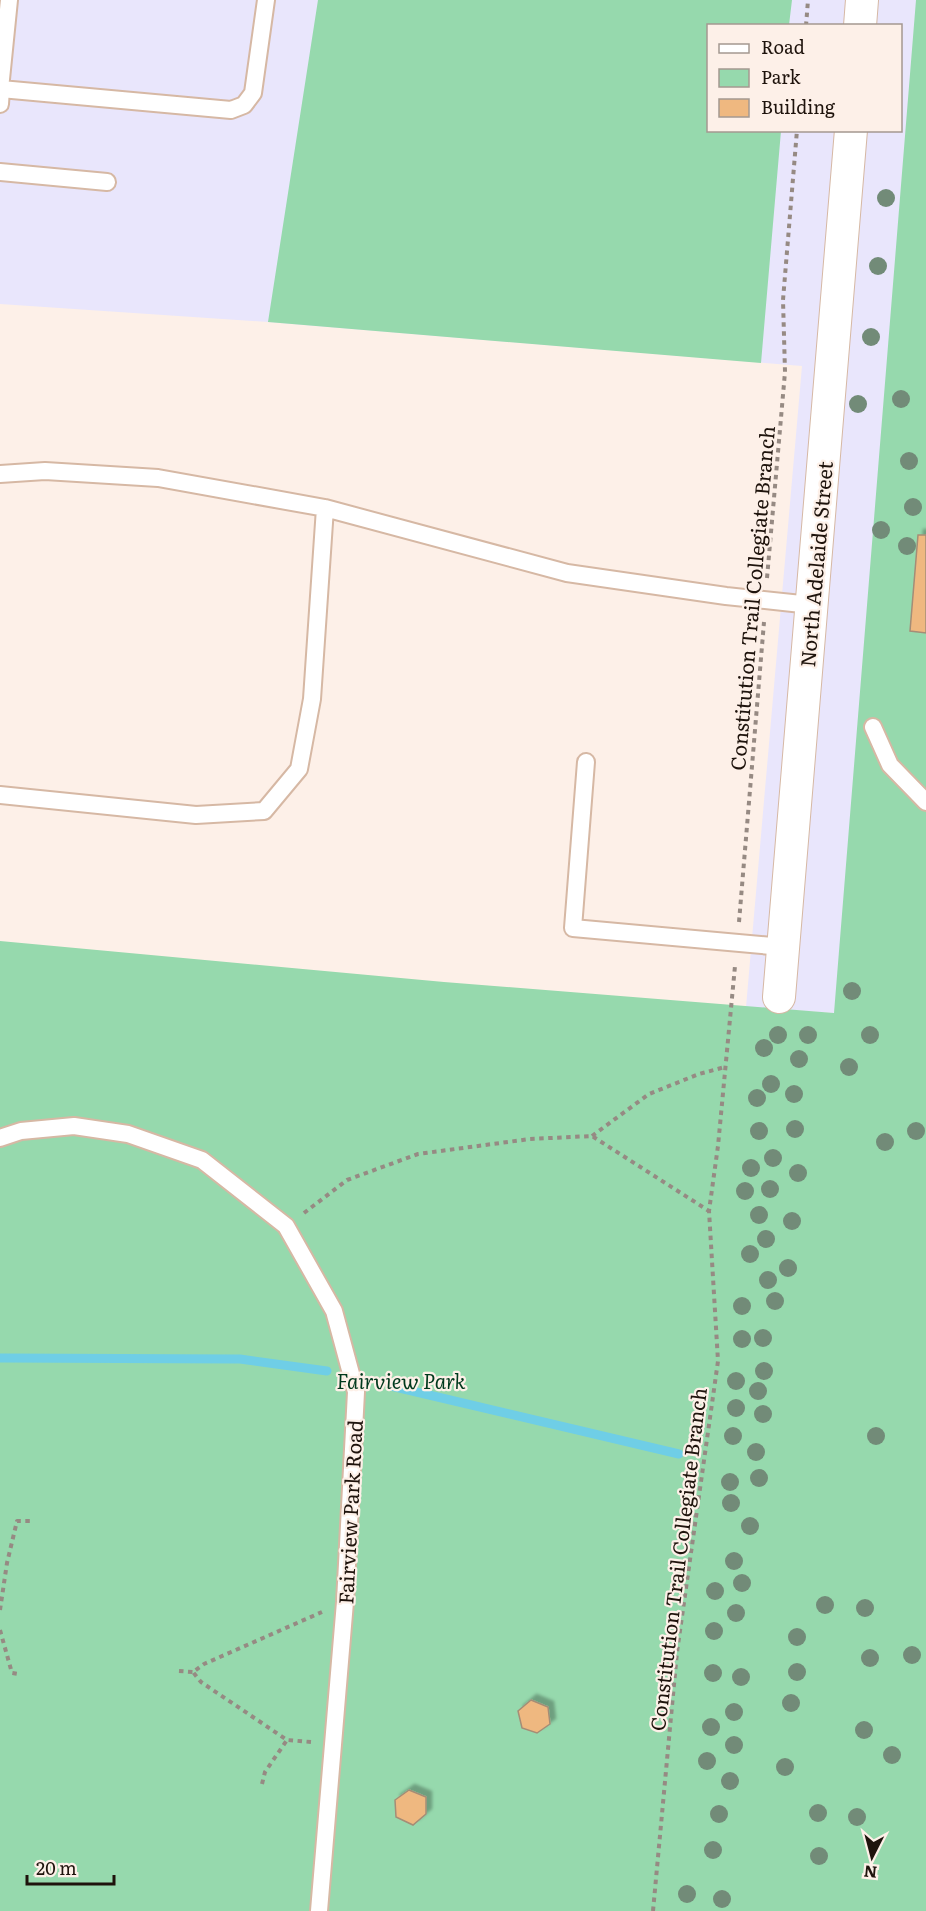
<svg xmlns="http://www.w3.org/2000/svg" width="926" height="1911" font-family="Literata,serif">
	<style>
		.education { fill: #e9e6fc; fill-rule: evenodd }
		.green { fill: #96d9ad }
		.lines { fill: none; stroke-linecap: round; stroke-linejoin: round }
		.stream { stroke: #6fcee6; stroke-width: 9 }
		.building { fill: #efb880; stroke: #a58d76; stroke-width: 1.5; filter: url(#shadow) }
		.service-casing { stroke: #d6b8a4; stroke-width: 20 }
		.minor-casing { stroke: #d6b8a4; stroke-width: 34 }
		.path { stroke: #968a83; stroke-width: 4; stroke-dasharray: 4.5 4.5; stroke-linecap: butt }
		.service { stroke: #fff; stroke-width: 16 }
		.minor { stroke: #fff; stroke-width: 32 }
		.tree { fill: #728b78 }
		.labels { text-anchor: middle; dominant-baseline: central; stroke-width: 4.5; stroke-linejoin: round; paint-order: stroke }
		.street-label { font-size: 20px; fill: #1e130c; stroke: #fdf0e8 }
		.park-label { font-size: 20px; font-style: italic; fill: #00391d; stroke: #fdf0e8 }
	</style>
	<defs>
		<filter id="shadow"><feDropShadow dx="5.5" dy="-5.5" stdDeviation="1.5" flood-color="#0004"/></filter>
	</defs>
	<rect width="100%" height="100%" fill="#fdf0e8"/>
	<path class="education" d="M0,0H926V1911L833,1013L746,1007L802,366L268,322L0,304ZM708,26H900V130H708Z"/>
	<path class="green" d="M318,0H792L789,25L708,26V130L781,131L761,363L268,322Z
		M916,0H926V1911H0V941L444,982L834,1013Z"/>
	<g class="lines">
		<path class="stream" d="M0,1358L240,1359L327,1371
			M391,1386L679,1454"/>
	</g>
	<path class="building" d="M918,535H926V633L910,631Z
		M531,1700L548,1707L550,1724L537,1733L522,1728L518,1711Z
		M409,1790L426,1797V1814L413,1825L396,1817L395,1800Z"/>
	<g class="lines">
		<g class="service-casing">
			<path id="service" d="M0,89L9,0
				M0,104L1,89L231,110L244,105L253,93L266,0
				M0,172L107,182
				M0,474L45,471L158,478L325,508L567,573L726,596L811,605
				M873,727L890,765L926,802
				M586,762L573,928L783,947
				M0,795L196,815L264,811L299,769L312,699L325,508
				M0,1138L21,1131L74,1126L128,1134L202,1160L286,1226L334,1311L356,1392L345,1602L319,1911"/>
		</g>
		<g class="minor-casing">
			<path id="minor" d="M860,26L862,0
				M779,997L851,130"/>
		</g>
		<path class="path" d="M806,26L808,0
			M767,578L785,372L783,300L797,130
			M739,922L764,622
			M592,1136L649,1094L699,1074L725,1067
			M304,1213L347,1180L418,1154L530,1139L592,1136L709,1211
			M0,1610L7,1563L17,1521H30
			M0,1630L12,1673L18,1674
			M179,1671L193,1672
			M311,1742L287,1740L201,1682L193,1672L204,1664L322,1612
			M262,1784L265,1772L287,1740
			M653,1911L677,1652L718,1361L709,1211L718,1146L735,966"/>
		<use href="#service" class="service"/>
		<use href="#minor" class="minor"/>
	</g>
	<g class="tree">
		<circle cx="886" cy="198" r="9"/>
		<circle cx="878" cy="266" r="9"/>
		<circle cx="871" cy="337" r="9"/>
		<circle cx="901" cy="399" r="9"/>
		<circle cx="858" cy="404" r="9"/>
		<circle cx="909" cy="461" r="9"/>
		<circle cx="913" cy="507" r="9"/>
		<circle cx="881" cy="530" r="9"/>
		<circle cx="907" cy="546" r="9"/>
		<circle cx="852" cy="991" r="9"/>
		<circle cx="778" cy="1035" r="9"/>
		<circle cx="808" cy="1035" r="9"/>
		<circle cx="870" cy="1035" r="9"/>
		<circle cx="764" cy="1048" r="9"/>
		<circle cx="799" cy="1059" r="9"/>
		<circle cx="849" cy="1067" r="9"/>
		<circle cx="771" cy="1084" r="9"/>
		<circle cx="794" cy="1094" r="9"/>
		<circle cx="757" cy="1098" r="9"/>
		<circle cx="795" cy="1129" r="9"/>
		<circle cx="759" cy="1131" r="9"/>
		<circle cx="916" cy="1131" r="9"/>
		<circle cx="885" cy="1142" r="9"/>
		<circle cx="773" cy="1158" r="9"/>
		<circle cx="751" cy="1168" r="9"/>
		<circle cx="798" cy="1173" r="9"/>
		<circle cx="770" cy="1189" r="9"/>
		<circle cx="745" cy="1191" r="9"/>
		<circle cx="759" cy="1215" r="9"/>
		<circle cx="792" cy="1221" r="9"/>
		<circle cx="766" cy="1239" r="9"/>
		<circle cx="750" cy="1254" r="9"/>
		<circle cx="788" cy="1268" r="9"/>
		<circle cx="768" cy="1280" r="9"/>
		<circle cx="775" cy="1301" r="9"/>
		<circle cx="742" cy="1306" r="9"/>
		<circle cx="763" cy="1338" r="9"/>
		<circle cx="742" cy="1339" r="9"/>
		<circle cx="764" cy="1371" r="9"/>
		<circle cx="736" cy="1381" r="9"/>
		<circle cx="758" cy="1391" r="9"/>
		<circle cx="736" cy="1408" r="9"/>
		<circle cx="763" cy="1414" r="9"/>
		<circle cx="733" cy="1436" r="9"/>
		<circle cx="876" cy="1436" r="9"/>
		<circle cx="756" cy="1452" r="9"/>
		<circle cx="759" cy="1478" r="9"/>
		<circle cx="730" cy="1482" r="9"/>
		<circle cx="731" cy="1503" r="9"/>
		<circle cx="750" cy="1526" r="9"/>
		<circle cx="734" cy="1561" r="9"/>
		<circle cx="742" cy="1583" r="9"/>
		<circle cx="715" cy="1591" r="9"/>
		<circle cx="825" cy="1605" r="9"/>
		<circle cx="865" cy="1608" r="9"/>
		<circle cx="736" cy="1613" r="9"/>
		<circle cx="714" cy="1631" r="9"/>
		<circle cx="797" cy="1637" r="9"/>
		<circle cx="912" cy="1655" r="9"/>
		<circle cx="870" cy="1658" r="9"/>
		<circle cx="797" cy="1672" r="9"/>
		<circle cx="713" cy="1673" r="9"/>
		<circle cx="741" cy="1677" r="9"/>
		<circle cx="791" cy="1703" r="9"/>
		<circle cx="734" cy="1712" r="9"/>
		<circle cx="711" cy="1727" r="9"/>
		<circle cx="864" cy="1730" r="9"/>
		<circle cx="734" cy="1745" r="9"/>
		<circle cx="892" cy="1755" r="9"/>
		<circle cx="707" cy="1761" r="9"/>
		<circle cx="785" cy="1767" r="9"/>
		<circle cx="730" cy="1781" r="9"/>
		<circle cx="818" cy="1813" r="9"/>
		<circle cx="719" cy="1814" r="9"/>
		<circle cx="857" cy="1817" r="9"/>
		<circle cx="713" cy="1850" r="9"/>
		<circle cx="819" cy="1856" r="9"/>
		<circle cx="687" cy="1894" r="9"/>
		<circle cx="722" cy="1899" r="9"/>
	</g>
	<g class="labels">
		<g class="street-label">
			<text transform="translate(815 564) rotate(-85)">North Adelaide Street</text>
			<text transform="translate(751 598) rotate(-85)">Constitution Trail Collegiate Branch</text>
			<text transform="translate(349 1512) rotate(-87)">Fairview Park Road</text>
			<text transform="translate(677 1559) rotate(-83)">Constitution Trail Collegiate Branch</text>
		</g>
		<g class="park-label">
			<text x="401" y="1380">Fairview Park</text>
		</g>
	</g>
	<rect x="707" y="24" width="195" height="108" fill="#fdf0e8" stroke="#a49890" stroke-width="1.5"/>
	<rect x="719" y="44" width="30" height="9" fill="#ffffff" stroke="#a49890" stroke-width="1.5"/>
	<text x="761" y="54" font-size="18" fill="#1e130c">Road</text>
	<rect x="719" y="69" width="30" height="18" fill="#96d9ad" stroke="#a49890" stroke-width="1.5"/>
	<text x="761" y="84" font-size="18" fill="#1e130c">Park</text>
	<rect x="719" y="99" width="30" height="18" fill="#efb880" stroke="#a49890" stroke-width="1.5"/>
	<text x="761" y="114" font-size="18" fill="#1e130c">Building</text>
	<g transform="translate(872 1857) rotate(186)" stroke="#fdf0e8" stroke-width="4.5" paint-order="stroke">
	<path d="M0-4.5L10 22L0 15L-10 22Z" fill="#1e130c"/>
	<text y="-9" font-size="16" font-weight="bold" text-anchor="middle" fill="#1e130c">N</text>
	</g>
	<path d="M27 1875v9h87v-9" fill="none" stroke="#1e130c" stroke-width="3"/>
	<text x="36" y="1875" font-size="18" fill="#1e130c" stroke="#fdf0e8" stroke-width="4.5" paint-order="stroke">20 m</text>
</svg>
